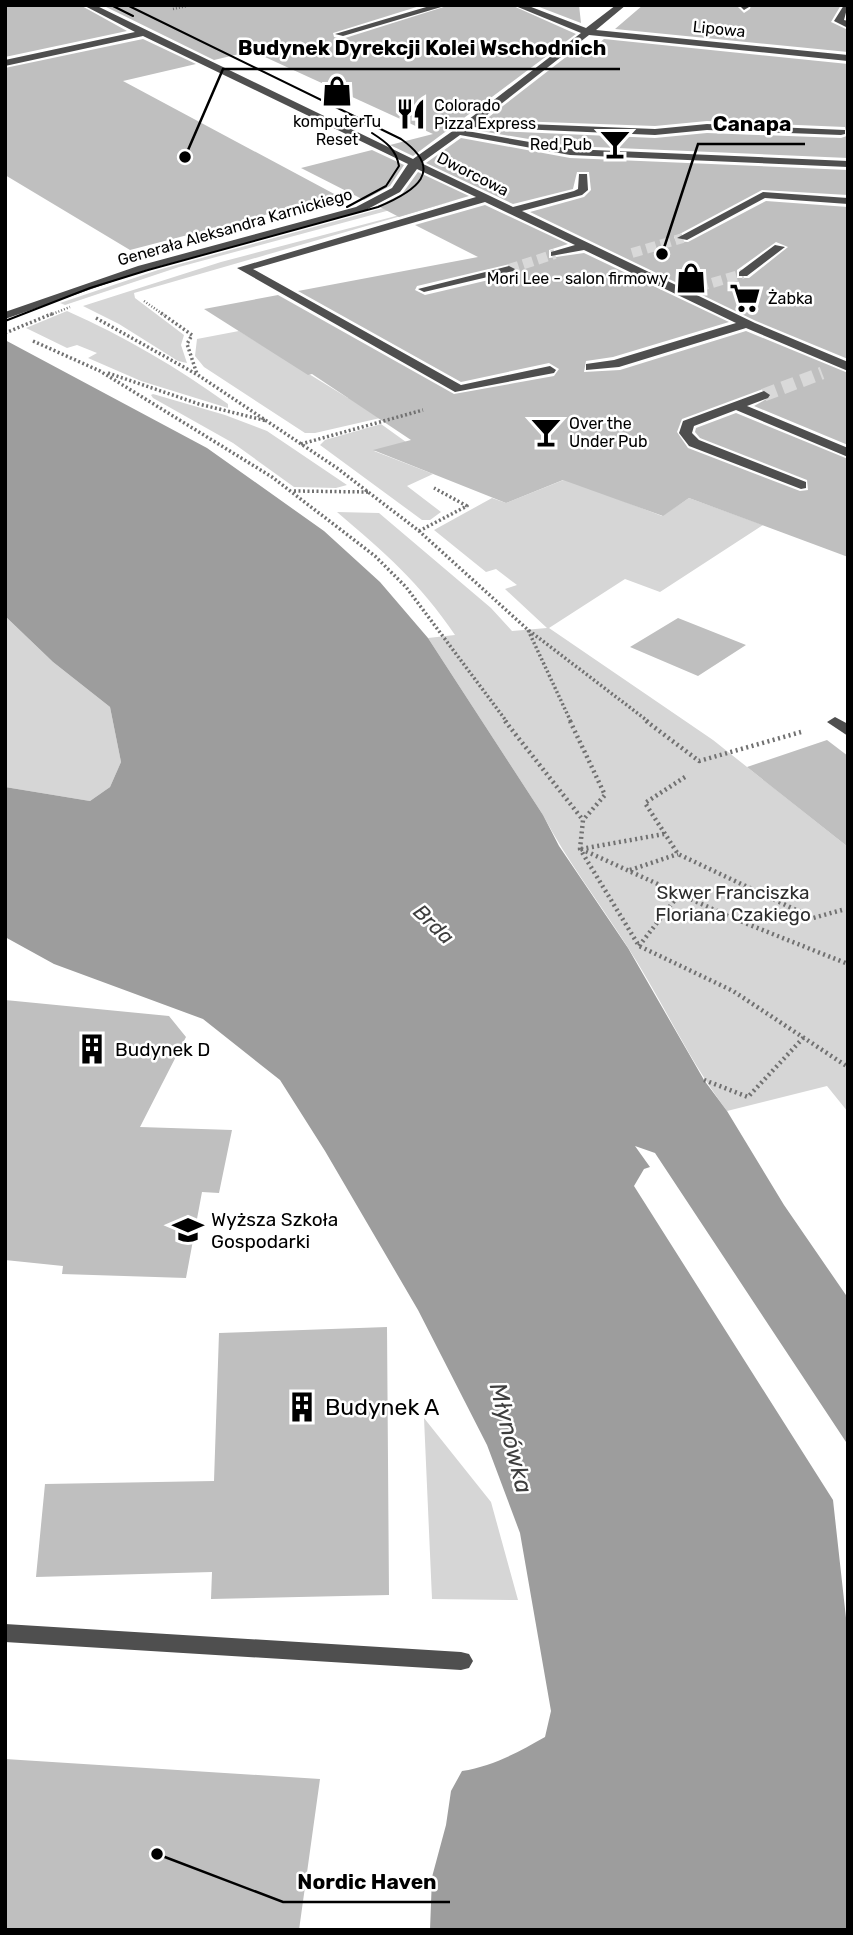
<svg xmlns="http://www.w3.org/2000/svg" width="853" height="1935" font-family="Rubik,sans-serif">
	<style>
		.green { fill: #d6d6d6 }
		.water { fill: #9d9d9d }
		.building { fill: #bfbfbf; fill-rule: evenodd }
		.lines { fill: none; stroke-linecap: round; stroke-linejoin: round }
		.minor-tunnel-far1 { stroke: #d9d9d9; stroke-width: 10; stroke-dasharray: 10 5; stroke-linecap: butt }
		.minor-tunnel { stroke: #d9d9d9; stroke-width: 13; stroke-dasharray: 13 7; stroke-linecap: butt }
		.path-far2 { stroke: #717171; stroke-width: 2.5; stroke-dasharray: 1 2; stroke-linecap: butt }
		.path-far1 { stroke: #717171; stroke-width: 3.5; stroke-dasharray: 2 2.5; stroke-linecap: butt }
		.path { stroke: #717171; stroke-width: 4.5; stroke-dasharray: 2 3.5; stroke-linecap: butt }
		.minor { fill: #4f4f4f; fill-rule: evenodd }
		.tram { stroke: #000; stroke-width: 2 }
		.path-bridge-far1 { stroke: #717171; stroke-width: 2.5; stroke-dasharray: 1 2; stroke-linecap: butt }
		.path-bridge { stroke: #717171; stroke-width: 3.5; stroke-dasharray: 2 2.5; stroke-linecap: butt }
		.labels { text-anchor: middle; dominant-baseline: central; stroke-width: 5; stroke-linejoin: round; paint-order: stroke }
		.far-street-label { font-size: 16px; fill: #000; stroke: #fff }
		.far-poi-label { font-size: 16px; fill: #000; stroke: #fff; text-anchor: start }
		.park-label { font-size: 19px; fill: #2d2d2d; stroke: #fff }
		.poi-label { font-size: 19px; fill: #000; stroke: #fff; text-anchor: start }
		.water-label { font-size: 21px; font-style: italic; fill: #3e3e3e; stroke: #fff }
		.near-poi-label { font-size: 23px; fill: #000; stroke: #fff; text-anchor: start }
		.near-water-label { font-size: 24px; font-style: italic; fill: #3e3e3e; stroke: #fff }
		.leader { fill: none; stroke: #000; stroke-width: 2.5 }
		.callout-dot { fill: #000; stroke: #fff; stroke-width: 2.5 }
		.callout-label { font-size: 21px; text-anchor: middle; font-weight: bold; fill: #000; stroke: #fff; stroke-width: 5; stroke-linejoin: round; paint-order: stroke }
	</style>
	<rect width="100%" height="100%" fill="#fff"/>
	<path class="green" d="M453,201L134,293L135,298L184,335L181,345L187,363L178,361L119,324L83,306L221,262Z
		M394,205V209L179,267L65,305L60,303L158,270Z
		M67,311C124,336 178,368 228,404V408L141,381L88,358L97,353L77,345L67,348L26,328Z
		M239,331L348,398L360,395L389,416L315,433H305L204,367L195,356L197,339Z
		M153,394L225,415L267,431L347,485L336,488L294,487L233,443L153,398L151,395Z
		M381,424L406,442L374,451L433,474L407,486L441,512L430,520H422L320,445L325,440Z
		M566,479L662,516L689,498L763,525L660,592L625,579L549,628L713,740L848,847V1112L827,1086L727,1111C688,1059 662,1000 627,946C599,902 567,861 543,815L428,638L455,635C420,583 384,552 337,512L379,513L491,608L512,631L547,628L505,589L517,585L496,569L486,572L434,530L492,498L506,503Z
		M5,616L53,662L110,707L121,762L110,787L90,801L5,787Z
		M424,1418L491,1502L518,1600L432,1599Z"/>
	<path class="water" d="M5,340L207,448L324,531L380,582L428,638L543,815L559,846L628,948L704,1080L727,1111L784,1205L848,1298V1445L655,1153L635,1146L650,1167L644,1169L634,1186L833,1500L848,1636V1930H430L432,1877L446,1825L451,1791L462,1771C493,1766 517,1753 545,1737L551,1711L520,1533L487,1445L418,1310L325,1151L280,1080L203,1019L54,964L5,937V787L90,801L110,787L121,762L110,707L53,662L5,616Z"/>
	<path class="building" d="M5,5H80L127,31L5,57Z
		M102,5H423L333,33L334,37L342,39L450,5H511L576,34L413,156L390,145L433,134L252,51L214,60Z
		M534,5H579L581,23Z
		M643,5H736L744,13L750,9L751,5H841L831,22L848,30V52L615,29Z
		M143,39L196,64L123,81L338,196L130,250L5,175V68Z
		M604,39L848,64V158L570,146L475,130L655,138L707,133L841,138L847,136L845,127L707,121L655,126L485,120L584,43L585,55Z
		M461,138L570,158L848,170V195L762,190L674,237L676,241L688,242L766,201L848,207V359L756,321L530,212L584,197L591,190L589,172H577L573,189L513,204L426,163ZM776,242L788,247L749,278H737V270Z
		M372,150L404,165L390,186L364,200L301,168Z
		M418,172L469,196L399,217L378,206L402,194Z
		M485,205L568,244L549,250V258L584,253L729,322L613,357L586,361L584,372L620,370L746,331L848,373V445L754,406L772,396L771,393L763,389L682,419L677,432L688,448L800,491L808,490L807,480L700,438L695,432L696,428L736,413L848,459V557L689,498L663,516L563,480L506,503L373,450L411,440L312,374L308,375L204,309L278,295L454,394L554,376L559,369L549,363L461,382L298,291L478,257L415,225ZM510,264L518,269L514,274L425,295L415,290L417,286Z
		M678,618L746,645L698,676L630,647Z
		M827,740L848,756V847L747,767Z
		M5,1000L169,1016L186,1037L140,1127L232,1130L219,1193L202,1192L186,1278L62,1274L63,1266L5,1260Z
		M387,1327L389,1595L211,1599L212,1572L36,1577L45,1484L214,1481L219,1333Z
		M5,1759L320,1779L299,1930H5Z"/>
	<g class="lines">
		<path class="minor-tunnel-far1" d="M632,253L683,238
			M509,269L555,254
			M698,287L743,274"/>
		<path class="minor-tunnel" d="M764,395L822,373"/>
		<path class="path-far2" d="M173,9L187,6
			M144,301L164,315"/>
		<path class="path-far1" d="M161,313L192,335L187,344L197,374
			M96,318L198,375L337,468L419,531L527,629L649,722
			M33,341L100,371L272,477L375,556L406,587L507,722
			M108,373L199,404L267,421
			M301,444L423,410
			M294,491L369,492
			M419,531L467,506L434,488
			M528,630L571,722"/>
		<path class="path" d="M505,721L583,820L580,849L639,946L733,991L848,1067
			M570,721L605,795L583,820
			M646,721L699,761L801,732
			M685,777L645,803L678,854L813,918L842,910
			M581,849L730,917L848,964
			M581,849L664,834
			M630,870L678,854
			M639,946L681,892
			M704,1080L748,1097L805,1036"/>
		<path class="minor" d="M83,5H95L413,159L464,123L581,33L513,5H526L586,28L616,5H626L596,30L848,55V61L589,35L478,122L655,129L707,124L845,130V134L841,135L707,130L655,135L472,127L467,131L570,149L848,161V167L570,155L460,135L421,163L513,207L574,191L578,189L579,174H587L588,190L582,195L522,211L755,323L848,362V371L746,328L619,367L586,370V364L614,360L736,323L584,250L551,256V252L575,245L485,202L253,269L461,385L550,366L556,370L554,373L455,392L237,268L476,197L417,169L400,192L364,211L146,270L5,319V312L138,266L356,207L392,188L408,164L143,36L5,66V60L135,32Z
			M433,5H448L343,36L335,34Z
			M739,5H748L749,7L744,10Z
			M844,5H848L844,20L848,21V28L834,21Z
			M763,192L848,198V204L765,198L687,240L677,238Z
			M775,245L785,247L747,276H739V272Z
			M509,266L515,269L513,271L424,292L418,289Z
			M764,391L770,395L768,398L747,406L848,448V457L736,410L694,426L692,433L699,440L806,482V488L801,489L689,446L679,433L683,421Z
			M835,717L848,724V736L827,722Z
			M5,1624L461,1652L469,1654L473,1661L469,1668L461,1670L5,1642Z"/>
		<path class="tram" d="M111,5L133,16
			M347,207L386,186L399,166C396,149 386,142 372,133
			M5,321L90,288L148,270L378,207C416,191 446,171 401,139L127,5"/>
		<path class="path-bridge-far1" d="M50,315L70,307"/>
		<path class="path-bridge" d="M5,333L54,313"/>
	</g>
	<defs>
		<g id="shop-bare" transform="scale(2.415)"><path d="M-5-2.5h2.3a2.7 3.5 0 0 1 5.4 0H5L5.5 6h-11ZM-1.5-2.5h3a1.5 2.3 0 0 0-3 0Z" fill="#000" stroke="#fff" stroke-width="2.5" paint-order="stroke"/></g>
		<g id="restaurant-bare" transform="scale(2.415)"><path d="M-5-6h1v4h1v-4h1v4h1v-4h1v5L-1.5 .5V6h-2V.5L-5-1ZM5-6V6H3V1.5H1.5Q1.5-4 5-6Z" fill="#000" stroke="#fff" stroke-width="2.5" paint-order="stroke"/></g>
		<g id="bar-bare" transform="scale(2.415)"><path d="M-6-5H6L.8 .8V4.5H3.5V6h-7V4.5H-.8V.8Z" fill="#000" stroke="#fff" stroke-width="2.5" paint-order="stroke"/></g>
		<g id="supermarket-bare" transform="scale(2.415)"><path d="M-6-5.5h2.5l.6 2H6L4.5 2H-2.5L-4.4-4H-6ZM-1.5 3.2a1.3 1.3 0 1 0 .1 0ZM3 3.2a1.3 1.3 0 1 0 .1 0Z" fill="#000" stroke="#fff" stroke-width="2.5" paint-order="stroke"/></g>
		<g id="building-bare" transform="scale(2.415)"><path d="M-4-6H4V6H1V3H-1V6H-4ZM-2.5-4.3h1.7v1.8h-1.7ZM.8-4.3h1.7v1.8H.8ZM-2.5-1h1.7V.8h-1.7ZM.8-1h1.7V.8H.8Z" fill="#000" stroke="#fff" stroke-width="2.5" paint-order="stroke"/></g>
		<g id="university-bare" transform="scale(2.415)"><path d="M0-5L7-2L0 1L-7-2ZM-4 1L0 2.5L4 1V4Q0 6-4 4Z" fill="#000" stroke="#fff" stroke-width="2.5" paint-order="stroke"/></g>
	</defs>
	<g fill-rule="evenodd">
		<use href="#shop-bare" x="337" y="91"/>
		<use href="#restaurant-bare" x="411" y="114"/>
		<use href="#bar-bare" x="615" y="144"/>
		<use href="#shop-bare" x="691" y="278"/>
		<use href="#supermarket-bare" x="745" y="298"/>
		<use href="#bar-bare" x="546" y="432"/>
		<use href="#building-bare" x="92" y="1049"/>
		<use href="#university-bare" x="188" y="1230"/>
		<use href="#building-bare" x="302" y="1407"/>
	</g>
	<g class="labels">
		<g class="far-street-label">
			<text transform="translate(719 29) rotate(6)">Lipowa</text>
			<text transform="translate(473 174) rotate(27)">Dworcowa</text>
			<text transform="translate(235 227) rotate(-16)">Generała Aleksandra Karnickiego</text>
		</g>
		<g class="far-poi-label">
			<text x="434" y="105">Colorado<tspan x="434" dy="18">Pizza Express</tspan></text>
			<text x="337" y="121" text-anchor="middle">komputerTu<tspan x="337" dy="18">Reset</tspan></text>
			<text x="592" y="144" text-anchor="end">Red Pub</text>
			<text x="668" y="278" text-anchor="end">Mori Lee - salon firmowy</text>
			<text x="768" y="298">Żabka</text>
			<text x="569" y="423">Over the<tspan x="569" dy="18">Under Pub</tspan></text>
		</g>
		<g class="park-label">
			<text x="733" y="892">Skwer Franciszka<tspan x="733" dy="22">Floriana Czakiego</tspan></text>
		</g>
		<g class="poi-label">
			<text x="115" y="1049">Budynek D</text>
			<text x="211" y="1219">Wyższa Szkoła<tspan x="211" dy="22">Gospodarki</tspan></text>
		</g>
		<g class="water-label">
			<text transform="translate(434 924) rotate(44)">Brda</text>
		</g>
		<g class="near-poi-label">
			<text x="325" y="1407">Budynek A</text>
		</g>
		<g class="near-water-label">
			<text transform="translate(511 1438) rotate(76)">Młynówka</text>
		</g>
	</g>
	<path class="leader" d="M185 157L223 69H620M662 254L698 144H805M157 1854L283 1902H450"/>
	<g class="callout-dot">
		<circle cx="185" cy="157" r="7"/>
		<circle cx="662" cy="254" r="7"/>
		<circle cx="157" cy="1854" r="7"/>
	</g>
	<g class="callout-label">
		<text x="422" y="55">Budynek Dyrekcji Kolei Wschodnich</text>
		<text x="752" y="131">Canapa</text>
		<text x="367" y="1889">Nordic Haven</text>
	</g>
	<rect width="853" height="1935" fill="none" stroke="#000000" stroke-width="14"/>
</svg>
